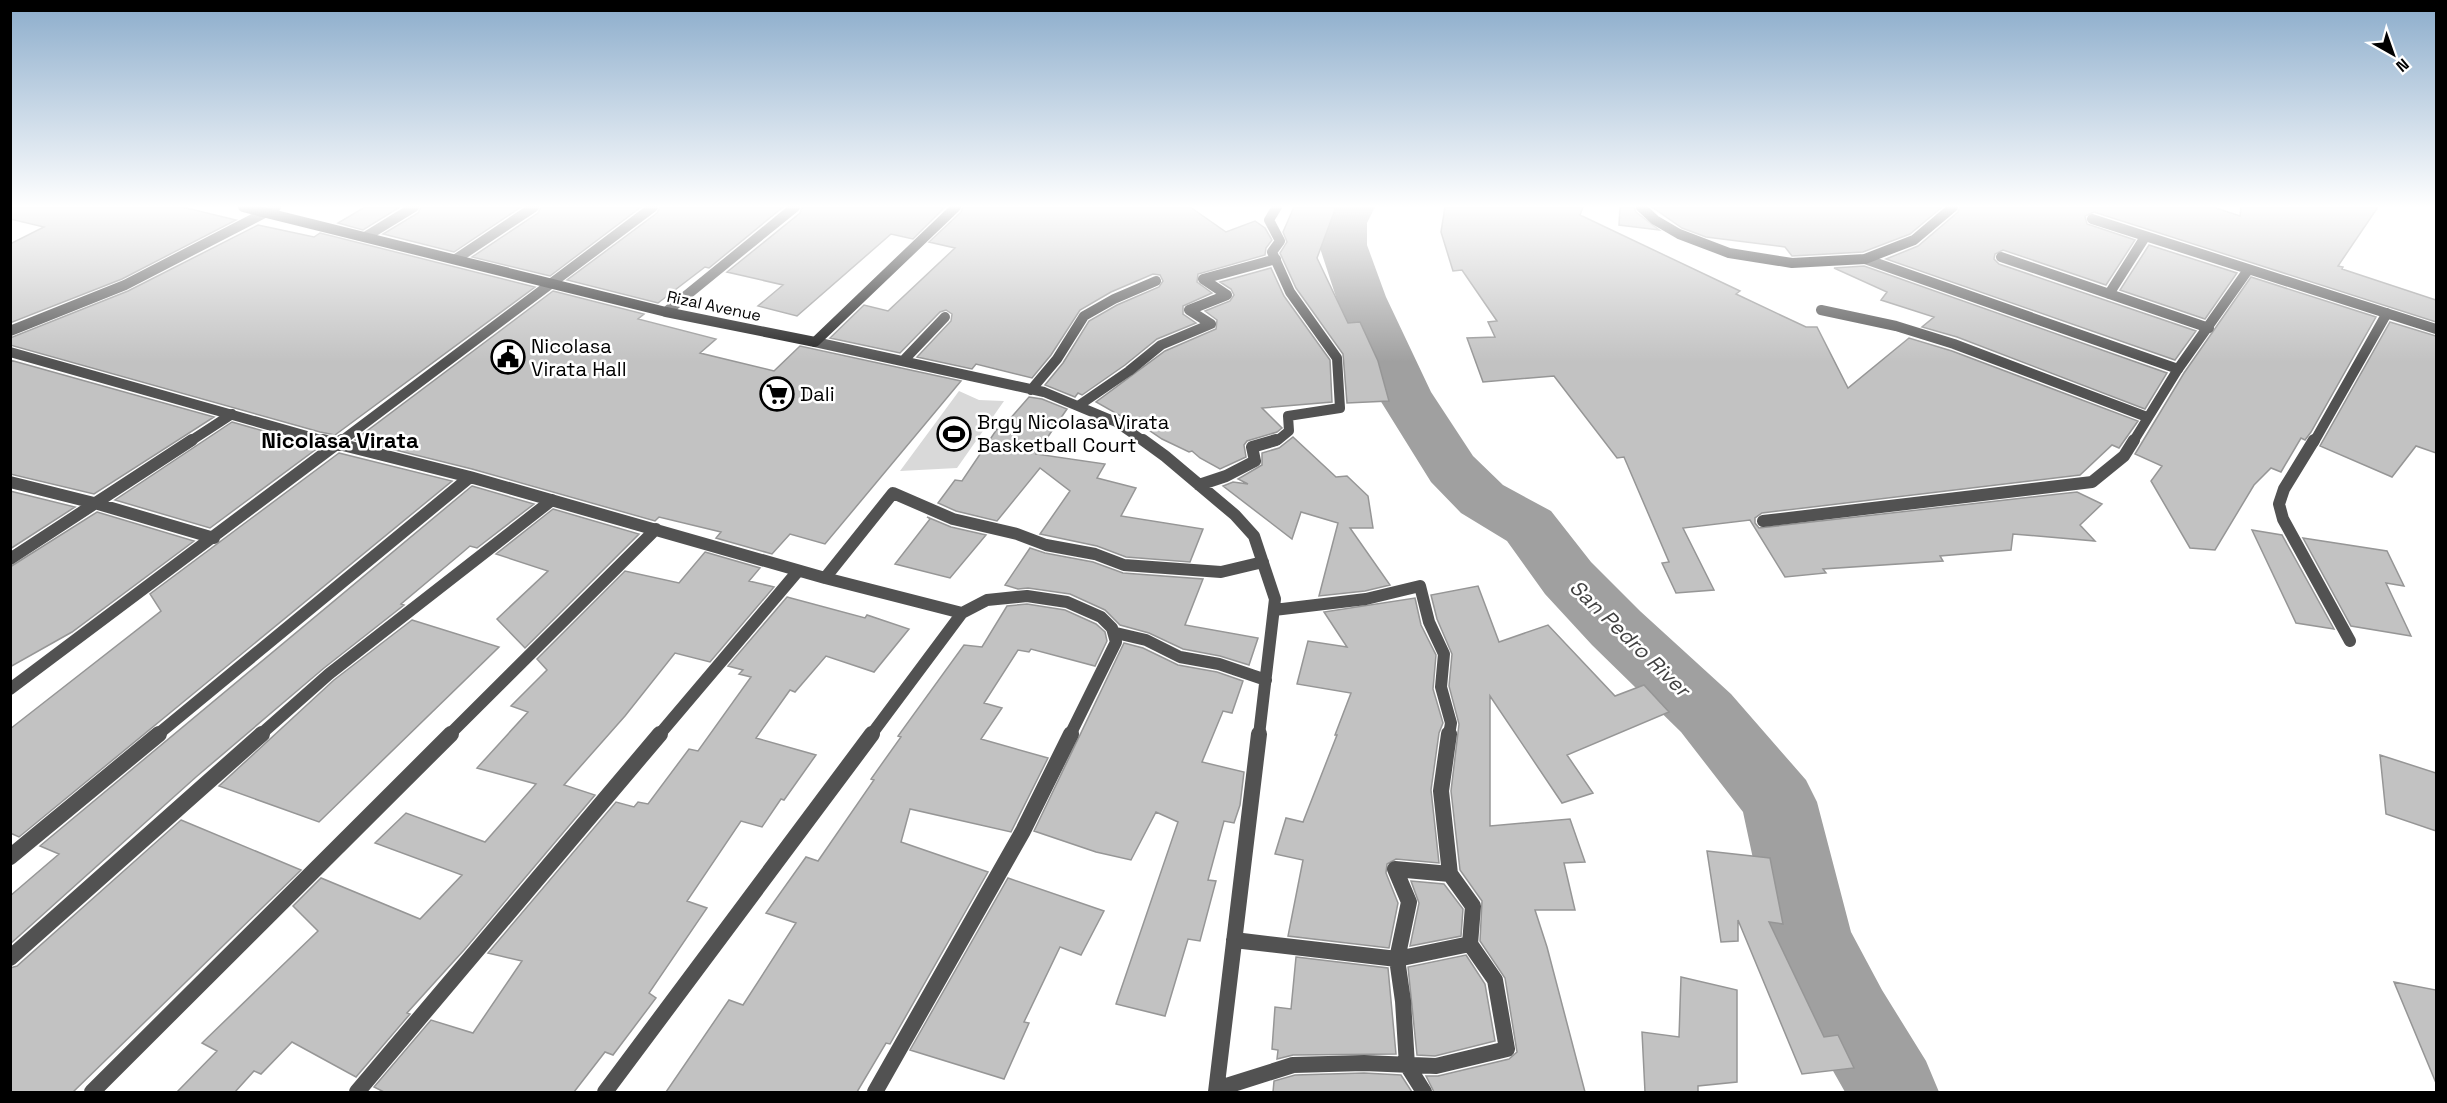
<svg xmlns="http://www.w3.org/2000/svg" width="2447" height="1103" font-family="'Space Grotesk',sans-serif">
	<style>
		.green { fill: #d9d9d9 }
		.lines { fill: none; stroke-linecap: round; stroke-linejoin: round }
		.river { fill: #a0a0a0; fill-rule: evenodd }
		.building { fill: #c2c2c2; stroke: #969696; stroke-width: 1.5 }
		.service { stroke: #525252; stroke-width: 10 }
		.minor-far2 { stroke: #525252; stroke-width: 10 }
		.minor-far1 { stroke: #525252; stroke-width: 12 }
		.minor { stroke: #525252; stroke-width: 16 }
		.secondary { stroke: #1f1f1f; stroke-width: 10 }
		.labels { text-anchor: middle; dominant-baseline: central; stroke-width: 5; stroke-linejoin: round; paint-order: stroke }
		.far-street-label { font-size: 16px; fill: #000; stroke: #fff }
		.poi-label { font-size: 20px; fill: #000; stroke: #fff; text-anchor: start }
		.water-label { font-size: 21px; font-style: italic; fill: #414141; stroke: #fff }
		.quarter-label { font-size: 22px; font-weight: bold; fill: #000; stroke: #fff }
	</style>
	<rect width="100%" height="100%" fill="#fff"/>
	<path class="green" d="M959,391L979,400L1004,401L957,468L900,471Z"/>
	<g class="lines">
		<path class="river" d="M1329,207H1375L1367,223V245L1386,297L1431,392L1473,456L1503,485L1551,511L1591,562L1640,611L1731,694L1806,780L1817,802L1851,932L1882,990L1926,1061L1939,1092H1845L1820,1048L1770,938L1743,812L1681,732L1592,645L1545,594L1507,541L1461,513L1431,482L1375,392L1336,297L1319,245L1321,223Z"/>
	</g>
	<path class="building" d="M10,207H182L236,220L122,279L10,323V244L44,227L10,219Z
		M365,207H400L363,230L338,223Z
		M421,207H521L454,252L383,234L418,213Z
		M541,207H641L550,276L472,257L538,213Z
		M660,207H783L709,268L705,267L658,303L567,280L657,213Z
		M802,207H945L913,239L891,234L797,316L758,306L783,285L727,272L800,213Z
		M963,207H1190L1226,232L1255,221L1265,228L1272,240L1266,248L1265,255L1198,274L1197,282L1212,293L1183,306V314L1196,323L1157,339L1125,365L1082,395L1078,393L1075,397L1045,385L1063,363L1089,321L1117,305L1159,287L1163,281L1160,275L1153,274L1111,292L1080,310L1051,355L1032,378L976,364L972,369L917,357L951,321L952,314L946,310L940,312L900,353L830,338L864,305L888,311L955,248L929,242L961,212Z
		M1294,207H1336L1317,258L1348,323L1360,322L1378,361L1389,401L1347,403L1343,354L1296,288L1280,253L1287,242L1283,232Z
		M1445,207H1583L1580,215L1740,291L1736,294L1806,327H1817L1848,388L1909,338L1952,351L2138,421L2119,448L2112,445L2080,475L1762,513L1755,518V523L1759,528L2077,492L2102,504L2080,525L2095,541L2013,534L2011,550L1940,556L1943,561L1823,569L1826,573L1785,577L1750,520L1683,528L1714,590L1676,593L1662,563L1669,562L1624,457L1617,458L1554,376L1483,382L1467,338L1495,337L1488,322L1497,321L1462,270L1453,271L1441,232Z
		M1620,207H1634L1636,212L1659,230L1619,225Z
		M1652,207H1942L1910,234L1863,252L1792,256L1785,247L1706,237L1682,228Z
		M1960,207H2213L2240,216L2241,207H2378L2338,266L2343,267L2342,269L2436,300V322L2094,212L2085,216L2087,224L2135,240L2106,285L2003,250L1995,254L1994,259L1999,264L2196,331L2175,360L1886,259L1918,246L1958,212Z
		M258,225L314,237L320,233L535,287L335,435L320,432L10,345V338L128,291Z
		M2149,245L2237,273L2205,319L2120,290Z
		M1864,266L2167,373L2145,409L1957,337L1922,327L1934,317L1881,300L1887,292L1834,268Z
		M1271,268L1284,296L1330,360L1332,402L1262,408L1282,428L1277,432L1247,441L1244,445L1246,457L1220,469L1200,458L1192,451L1189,452L1162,439L1128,416L1126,419L1096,402L1165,351L1216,329L1217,320L1205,311L1230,301L1234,295L1231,289L1220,282Z
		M2251,277L2376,317L2311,432L2305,440L2301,438L2281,472L2271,468L2254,485L2215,550L2190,548L2151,481L2162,466L2135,454L2184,373Z
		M553,291L644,314L638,319L716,339L700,353L774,371L800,346L961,381L825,544L790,534L772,554L716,538L721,532L659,517L655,521L472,469L355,440Z
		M2390,322L2436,336V453L2416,446L2392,477L2320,446Z
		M10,360L214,417L94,494L10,474Z
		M1029,397L1042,399L1067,409L1036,454L1105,464L1097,478L1136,488L1121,516L1203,529L1190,562L1126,557L1097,546L1040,534L1070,491L1040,468L997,521L956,511L938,503L955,480L962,481L997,429H1001Z
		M232,422L319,447L210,528L115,500Z
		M1293,437L1336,477L1347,476L1368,496L1373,528H1350L1390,585L1365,591L1319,596L1338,523L1301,512L1292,539L1223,486L1233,482L1248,484L1238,479L1262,465V453L1279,448Z
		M339,453L452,481L19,837L10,833V729L161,611L150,594Z
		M472,486L534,504L477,548L470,546L463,552L401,604L404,605L324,668L196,777L10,944V896L59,854L40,846Z
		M10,491L75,507L10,549Z
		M553,509L639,534L525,648L497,619L548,571L496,554Z
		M97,512L194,541L72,632L10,667V567Z
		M927,517L951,527L986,535L950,578L895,564L930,519Z
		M2252,530L2282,535L2334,629L2296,623Z
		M2303,538L2387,551L2404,586L2386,583L2411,636L2351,626Z
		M1030,548L1045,553L1093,562L1123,573L1203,579L1185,625L1258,638L1249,665L1220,656L1183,649L1149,633L1120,625L1105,610L1070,594L1028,588L1018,589L1005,585Z
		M705,552L760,568L749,581L774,587L710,662L675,653L625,716L564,785L595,795L464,950L407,1013L410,1014L356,1077L292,1042L261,1074L254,1071L235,1092H177L217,1051L202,1043L318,931L293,906L321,878L420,919L462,875L375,843L406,813L485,842L536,784L477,768L528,712L511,706L547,670L537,659L625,571L679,583Z
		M1478,586L1499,642L1548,625L1615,696L1644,685L1669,712L1567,755L1593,793L1562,803L1490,696V826L1570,819L1585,862L1564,863L1575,910H1535L1547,947L1585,1092H1434L1426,1076H1438L1509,1059L1517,1052L1505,978L1480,941L1482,901L1460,870L1451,791L1459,724L1449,686L1452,654L1437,619L1431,595Z
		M787,597L865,618L867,615L909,629L874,672L826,656L795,692L790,690L756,738L816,755L784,800L781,799L762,827L741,821L687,901L707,908L649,993L656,998L613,1055L605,1052L574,1092H384L374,1087L431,1020L473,1033L522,961L488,953L616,802L634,807L638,802L648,804L689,749L698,751L751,677L739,674L743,670L728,666Z
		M1415,598L1421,625L1436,655L1433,689L1443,723L1439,733L1431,790L1439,863L1396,859L1387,864L1386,873L1398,903L1389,948L1288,936L1303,860L1275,854L1286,818L1303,822L1337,735H1335L1351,693L1297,684L1308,641L1347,647L1324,612Z
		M1027,604L1065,610L1096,624L1105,632L1107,641L1095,666L1031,649L1029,652L1018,650L984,703L1002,708L981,739L1048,758L1011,832L910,809L901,842L988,872L890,1044L886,1043L857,1092H666L729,1000L743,1005L796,923L766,913L806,857L818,861L874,780L871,779L901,737L898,736L964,645L982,647L1007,606Z
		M412,620L499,647L319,822L219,786L334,680Z
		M1124,643L1143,648L1178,665L1217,672L1243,681L1232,713L1223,711L1202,762L1244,772L1240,805L1234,823L1224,821L1208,880L1216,881L1200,941L1188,939L1165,1016L1116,1004L1178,822L1156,812L1131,860L1096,852L1034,831Z
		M2380,755L2436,773V831L2386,814Z
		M181,820L301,870L73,1092H10V968L17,966Z
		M1707,851L1770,858L1783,924L1769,922L1824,1037L1838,1035L1854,1068L1802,1074L1738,920V941L1721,942Z
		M1008,878L1104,911L1081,955L1060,947L1024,1022L1029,1023L1004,1079L910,1050Z
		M1411,881L1444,884L1463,909L1461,936L1410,946L1419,903Z
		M1466,955L1485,984L1495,1041L1435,1056L1417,1055L1408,967Z
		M1296,957L1388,968L1396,1054L1293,1055L1277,1059L1278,1050L1272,1049L1275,1007L1291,1009Z
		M1681,977L1737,990V1082L1698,1086V1092H1645L1642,1032L1679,1037Z
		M2394,982L2436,990V1083Z
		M1364,1073L1401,1075L1412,1092H1273L1274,1081L1295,1075Z"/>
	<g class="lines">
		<path class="service" d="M2001,257L2209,328
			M1865,259L2178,369
			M2109,294L2145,237
			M1821,310L1896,326L1954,344L2147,417"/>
		<path class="minor-far2" d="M2092,219L2436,329
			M365,237L414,207
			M456,259L534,207
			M666,312L795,207
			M10,331L125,285L276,207
			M815,342L1044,392L1116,422L1145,442
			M10,352L328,442
			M903,361L945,317
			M1031,390L1057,359L1084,316L1114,299L1156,281
			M1078,406L1129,371L1161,345L1211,324L1189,310L1227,295L1203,279L1276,259
			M189,442L232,414
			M340,442L653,207
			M1271,442L1278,440L1289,431L1288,416L1340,408L1337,358L1290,292L1272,252L1280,241L1269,220L1277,207
			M2133,442L2178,369L2248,270
			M2314,442L2387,313"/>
		<path class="minor-far1" d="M323,440L470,477L825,578L962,613
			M1143,440L1165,456L1235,515L1254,536L1275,599L1259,735
			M2314,440L2284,489L2279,504L2283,519L2350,641
			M10,482L98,504L214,538
			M1199,485L1226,476L1255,461L1252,447L1276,440
			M1763,521L2092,482L2124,456L2134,440
			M10,559L192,440
			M825,578L893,493L953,519L1017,534L1046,545L1095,554L1124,565L1221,572L1263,562
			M1274,610L1366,599L1420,586L1429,622L1444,654L1441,687L1451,723L1449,735
			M1116,633L1146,640L1180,657L1219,664L1266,680
			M10,689L342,440
			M157,735L470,477
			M260,735L329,674L552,500
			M449,735L656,529
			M659,735L798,571
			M871,735L962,613L987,600L1027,596L1067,602L1101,617L1112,628L1116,642L1070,735"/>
		<path class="minor" d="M10,857L159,734
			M1234,940L1397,959L1470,944
			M10,958L262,734
			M1217,1089L1293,1065L1364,1063L1436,1066L1507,1049L1495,980L1470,944L1473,906L1450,874L1441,791L1449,734
			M92,1092L451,734
			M357,1092L660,734
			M605,1092L872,734
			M875,1092L1023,831L1071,734
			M1216,1092L1259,734
			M1424,1092L1407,1065L1403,1001L1397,959L1409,902L1395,869L1450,874"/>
		<path class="secondary" d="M243,207L666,312L815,342L956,207
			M1641,207L1655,220L1679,234L1729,253L1792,263L1865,259L1914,240L1953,207"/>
	</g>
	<linearGradient id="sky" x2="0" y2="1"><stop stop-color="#8baccb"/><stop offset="0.57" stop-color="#fff"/><stop offset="1" stop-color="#fff" stop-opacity="0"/></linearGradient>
	<rect width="2447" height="362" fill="url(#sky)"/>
	<defs>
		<g id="civic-ring" transform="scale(1.725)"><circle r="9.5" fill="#fff" stroke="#000" stroke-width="1.5"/><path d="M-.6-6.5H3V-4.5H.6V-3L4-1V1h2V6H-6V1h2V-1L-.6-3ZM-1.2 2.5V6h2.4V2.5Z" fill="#000"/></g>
		<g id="supermarket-ring" transform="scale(1.725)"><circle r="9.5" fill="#fff" stroke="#000" stroke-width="1.5"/><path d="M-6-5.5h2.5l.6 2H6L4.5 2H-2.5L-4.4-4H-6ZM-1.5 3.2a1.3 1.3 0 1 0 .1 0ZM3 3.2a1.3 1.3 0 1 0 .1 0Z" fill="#000"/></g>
		<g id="stadium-ring" transform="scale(1.725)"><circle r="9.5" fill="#fff" stroke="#000" stroke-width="1.5"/><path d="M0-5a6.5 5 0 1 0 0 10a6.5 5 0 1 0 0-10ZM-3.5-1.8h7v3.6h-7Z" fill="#000"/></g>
	</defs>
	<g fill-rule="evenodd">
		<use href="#civic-ring" x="508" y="357"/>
		<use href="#supermarket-ring" x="777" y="394"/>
		<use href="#stadium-ring" x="954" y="434"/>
	</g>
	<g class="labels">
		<g class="far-street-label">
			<text transform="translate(714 306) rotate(12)">Rizal Avenue</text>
		</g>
		<g class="poi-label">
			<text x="531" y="346">Nicolasa<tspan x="531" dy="23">Virata Hall</tspan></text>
			<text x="800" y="394">Dali</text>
			<text x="977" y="422">Brgy Nicolasa Virata<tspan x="977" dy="23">Basketball Court</tspan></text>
		</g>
		<g class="water-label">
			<text transform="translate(1630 638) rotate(44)">San Pedro River</text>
		</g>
		<g class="quarter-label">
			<text x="340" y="440">Nicolasa Virata</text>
		</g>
	</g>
	<rect width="2447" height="1103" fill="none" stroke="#000000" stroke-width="24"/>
	<g transform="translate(2393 54) rotate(140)" stroke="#ffffff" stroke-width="4.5" paint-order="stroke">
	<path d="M0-4.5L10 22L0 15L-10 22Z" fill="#000000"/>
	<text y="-9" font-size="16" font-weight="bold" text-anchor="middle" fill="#000000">N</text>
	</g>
</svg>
